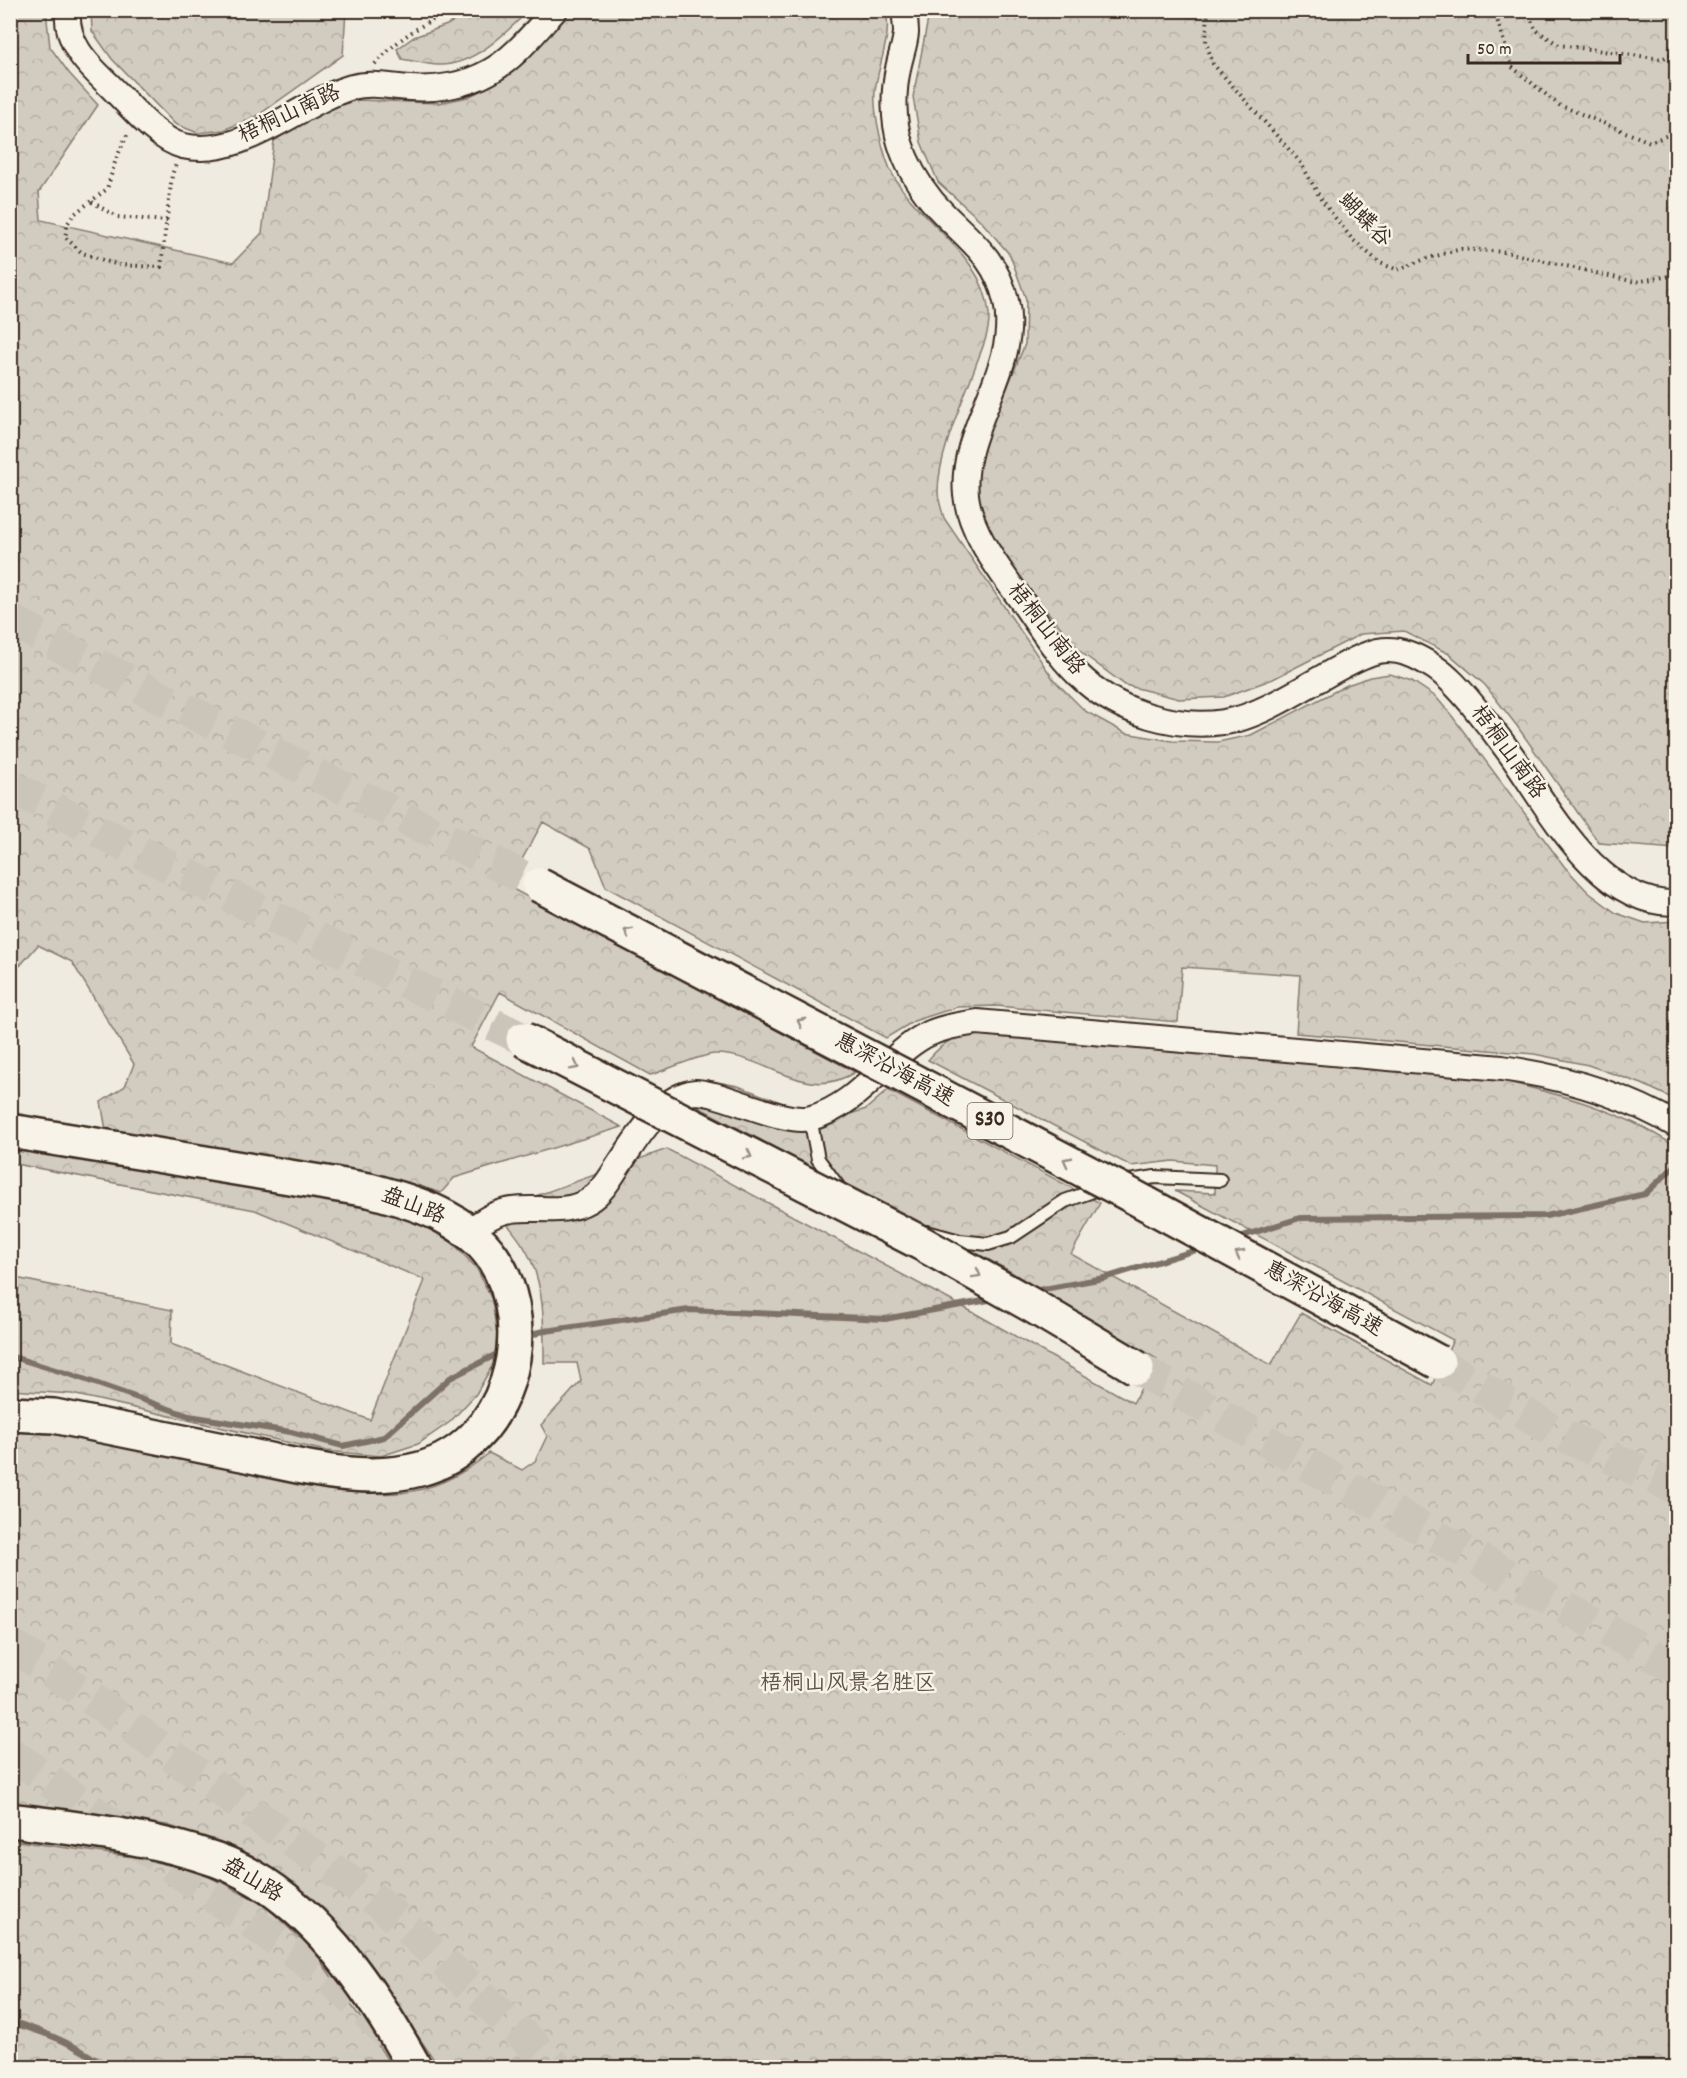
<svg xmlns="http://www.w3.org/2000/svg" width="1687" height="2078" font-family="Dekko,'LXGW WenKai TC',sans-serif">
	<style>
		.forest { fill: url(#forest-crowns); stroke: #867a6f; stroke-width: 1.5 }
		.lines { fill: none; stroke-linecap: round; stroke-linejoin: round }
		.stream { stroke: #7e7266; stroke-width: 6 }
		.primary-tunnel { stroke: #cbc4b9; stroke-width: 33; stroke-dasharray: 33 16; stroke-linecap: butt }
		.highway-tunnel { stroke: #cbc4b9; stroke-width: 33; stroke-dasharray: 33 16; stroke-linecap: butt }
		.lane-casing { stroke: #3b2a1e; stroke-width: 16 }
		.street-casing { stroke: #3b2a1e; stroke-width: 28 }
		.secondary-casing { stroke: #3b2a1e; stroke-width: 38 }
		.path { stroke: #3b2a1e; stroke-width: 4; stroke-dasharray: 1.5 4.5; stroke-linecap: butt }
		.lane { stroke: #f7f3e8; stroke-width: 12 }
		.street { stroke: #f7f3e8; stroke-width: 24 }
		.secondary { stroke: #f7f3e8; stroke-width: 33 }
		.highway-bridge-casing { stroke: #3b2a1e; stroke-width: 38; stroke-linecap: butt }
		.highway-bridge { stroke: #f7f3e8; stroke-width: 33 }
		.oneway { stroke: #998e83 }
		.labels { text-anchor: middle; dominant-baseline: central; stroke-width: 5; stroke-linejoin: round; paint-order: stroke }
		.shield { fill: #f7f3e8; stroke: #73665b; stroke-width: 1.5 }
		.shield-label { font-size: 21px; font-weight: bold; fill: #3b2a1e }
		.street-label { font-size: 22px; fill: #3b2a1e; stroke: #f7f3e8 }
		.park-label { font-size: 22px; fill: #605246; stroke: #f7f3e8 }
	</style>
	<defs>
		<pattern id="forest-crowns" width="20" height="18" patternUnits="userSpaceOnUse" patternTransform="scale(1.5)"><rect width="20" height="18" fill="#d1cbc0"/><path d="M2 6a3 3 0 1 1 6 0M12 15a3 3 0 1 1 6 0" fill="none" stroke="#b4aea5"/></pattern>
	</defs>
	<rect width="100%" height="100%" fill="#efebe0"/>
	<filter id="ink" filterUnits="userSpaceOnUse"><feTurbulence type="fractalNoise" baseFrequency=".0167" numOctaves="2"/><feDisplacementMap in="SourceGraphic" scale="12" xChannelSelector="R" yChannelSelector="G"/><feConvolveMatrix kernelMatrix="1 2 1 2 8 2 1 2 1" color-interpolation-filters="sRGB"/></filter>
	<g filter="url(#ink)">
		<path class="forest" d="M11,11H46L50,47L69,73L98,105L39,192L41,220L233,263L262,233L274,141L316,113L357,100L439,103L468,97L497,82L524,61L571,11H886C892,37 878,65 875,91C873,111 883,157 893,175C920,224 984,253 989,314C990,330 983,347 977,362C964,399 938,453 938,492C938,500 942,510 944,518L1054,680L1085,711L1125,733L1172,741L1218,742L1251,735L1347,685L1370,677L1390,674L1412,681L1436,697L1452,716L1564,866L1588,892L1616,913L1645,923L1676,921V1100L1642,1084L1588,1065L1534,1054L1296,1033L1300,975L1182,967L1178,1022L996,1006L957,1007L914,1021L886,1038L606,887L591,849L543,822L507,886L855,1072C805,1104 766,1054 716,1054C704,1053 664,1071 650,1075L500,992L471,1047L622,1127L454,1178L441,1193L404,1181L106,1130L101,1102L125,1086L134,1064L72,962L38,945L11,976Z
			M91,11H346L343,55L257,116L224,130L198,133L175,124L112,59L92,31Z
			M470,11H528C506,33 473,66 439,65C427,65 414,61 402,59L397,49L414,37L447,25Z
			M926,11H1676V849L1599,843L1517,726L1485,685L1449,654L1404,631L1361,634L1273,679L1224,697L1179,699L1125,685L1082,653L1009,566L986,523L976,487L981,451L1025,344L1026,299L1010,255L981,221L938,182L921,142L913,97L928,19Z
			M983,1032L1477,1075C1547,1091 1616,1106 1676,1147V2067H439L357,1947L300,1894L235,1849L167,1825L11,1806V1433L20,1431L58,1433L363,1493C375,1493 388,1494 400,1493C433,1490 464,1474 489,1453L522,1470L535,1461L547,1436L541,1425L581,1381L577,1363H544C544,1326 545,1286 527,1252C519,1237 506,1223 496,1210L667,1149L978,1315L1133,1403L1157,1359L1006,1269L677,1096L689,1087L707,1080L738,1086L815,1115L841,1117L866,1109L888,1090L1100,1203L1071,1254L1271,1365L1301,1313L1432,1385L1453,1340L1175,1191L1215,1193V1165L1173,1161L1131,1166L928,1060C946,1039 955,1035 983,1032Z
			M10,1144L389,1212L425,1226L453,1243L477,1269L492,1300L497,1336L494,1363L476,1394L450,1422L418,1444L381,1456L326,1451L72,1394L11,1390V1277L172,1310L171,1344L370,1420L425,1280L255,1210L11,1163Z
			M10,1840L133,1857L200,1872L266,1906L315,1953L364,2023L392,2067H112C80,2047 47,2029 11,2019Z
			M11,2023C40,2030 80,2047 103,2067H11Z"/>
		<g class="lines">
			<path class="stream" d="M1233,1239L1300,1218L1546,1216L1645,1194L1676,1165
				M1033,1291L1104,1278L1203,1248
				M524,1340L539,1332L689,1310L885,1319L994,1299
				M10,1356L72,1375L189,1416L291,1432L343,1446L384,1437L450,1378L501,1352
				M10,2022C44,2032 80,2045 106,2068"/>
			<path class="primary-tunnel" d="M10,1644L76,1688L380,1903L558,2068
				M10,1753L330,1978L389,2034"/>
			<path class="highway-tunnel" d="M10,620L136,685L539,885
				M10,786L81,823L523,1039
				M1438,1362L1552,1430L1676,1488
				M1137,1368L1378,1504L1676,1668"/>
			<g class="lane-casing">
				<path id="lane" d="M810,1118L818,1159L840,1189
					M1123,1182L1155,1177L1220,1180
					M927,1232L960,1241L988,1244L1011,1237L1065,1201L1104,1187"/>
			</g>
			<g class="street-casing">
				<path id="street" d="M68,10C65,42 86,63 107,83C127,102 157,140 183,146C243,159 298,103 352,87C371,82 391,87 410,88C436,90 466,85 489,72C515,58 535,31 555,10
					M904,10C905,18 906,26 906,33C905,45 900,57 898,69C893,92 893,120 900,143C906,163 919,185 932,201C962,236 995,252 1006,301C1021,369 959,427 966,495C970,531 996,565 1016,593C1038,623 1057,657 1085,681C1121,713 1176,729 1224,722C1258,718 1306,686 1337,669C1350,662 1364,654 1378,651C1399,647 1417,656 1434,667C1448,676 1460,690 1471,703C1485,720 1499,738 1512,756C1550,810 1600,906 1676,903
					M468,1232C481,1222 495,1212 512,1210C537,1206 564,1215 588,1201C603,1192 610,1178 620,1163C638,1137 662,1095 696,1092C702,1092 709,1094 714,1095C739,1101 788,1124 811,1118C859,1105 885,1058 924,1036C941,1027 958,1025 977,1022L1502,1068C1564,1077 1622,1093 1676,1125"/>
			</g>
			<g class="secondary-casing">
				<path id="secondary" d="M10,1131L369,1190C414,1202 465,1217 493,1258C541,1331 507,1446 420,1469C360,1485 296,1465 237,1453C176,1441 115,1428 54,1416L10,1414
					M10,1820C81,1829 149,1836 217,1860C308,1893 370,1987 415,2068"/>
			</g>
			<path class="path" d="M1208,10L1206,42L1213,64L1301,163L1322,201L1352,239L1380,263L1398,270L1425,259L1461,249L1506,252L1635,282L1676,275
				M1494,10L1512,67L1559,105L1650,142L1676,132
				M1526,10L1536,30L1559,45L1662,59L1676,52
				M375,64C401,36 419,26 453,10
				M127,135L116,159L107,189L73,215L68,223L65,237L82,253L118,265L161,267L172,175L176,164
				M92,202L117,217L167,221"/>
			<use href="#lane" class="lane"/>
			<use href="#street" class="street"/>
			<use href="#secondary" class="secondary"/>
			<g class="highway-bridge-casing">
				<path id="highway-bridge" d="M539,885L1123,1191L1438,1362
					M523,1039L921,1243L1033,1306L1137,1368"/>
			</g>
			<use href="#highway-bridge" class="highway-bridge"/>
		</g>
		<defs><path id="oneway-chevron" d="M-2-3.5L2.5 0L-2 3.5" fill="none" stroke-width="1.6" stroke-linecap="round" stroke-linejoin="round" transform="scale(1.5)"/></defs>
		<g class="oneway">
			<use href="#oneway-chevron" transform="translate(628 932) rotate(-152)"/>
			<use href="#oneway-chevron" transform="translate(801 1022) rotate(-152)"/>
			<use href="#oneway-chevron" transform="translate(575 1066) rotate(27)"/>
			<use href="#oneway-chevron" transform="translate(748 1155) rotate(27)"/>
			<use href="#oneway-chevron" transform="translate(1067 1161) rotate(-152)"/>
			<use href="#oneway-chevron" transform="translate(1239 1254) rotate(-151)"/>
			<use href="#oneway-chevron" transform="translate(977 1274) rotate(29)"/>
		</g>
	</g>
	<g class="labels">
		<rect class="shield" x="967.5" y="1103" width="45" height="36" rx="4.5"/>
		<g class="shield-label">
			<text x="990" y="1121">S30</text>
		</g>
		<g class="street-label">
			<text transform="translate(290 115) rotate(-25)">梧桐山南路</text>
			<text transform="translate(1364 221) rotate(46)">蝴蝶谷</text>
			<text transform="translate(1045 630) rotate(52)">梧桐山南路</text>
			<text transform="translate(1507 753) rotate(54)">梧桐山南路</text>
			<text transform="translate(894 1071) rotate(28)">惠深沿海高速</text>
			<text transform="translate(413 1207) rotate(21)">盘山路</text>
			<text transform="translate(1323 1300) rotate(29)">惠深沿海高速</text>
			<text transform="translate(252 1881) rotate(31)">盘山路</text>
		</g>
		<g class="park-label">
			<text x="848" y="1684">梧桐山风景名胜区</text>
		</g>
	</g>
	<rect width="1687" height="2078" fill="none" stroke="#f7f3e8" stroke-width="36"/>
	<rect x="18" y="18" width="1651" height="2042" fill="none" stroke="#3b2a1e" stroke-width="2" filter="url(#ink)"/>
	<path d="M1468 54v9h152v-9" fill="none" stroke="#3b2a1e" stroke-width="3"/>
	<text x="1477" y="54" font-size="18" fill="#3b2a1e" stroke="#f7f3e8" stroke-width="4.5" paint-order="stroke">50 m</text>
</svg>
